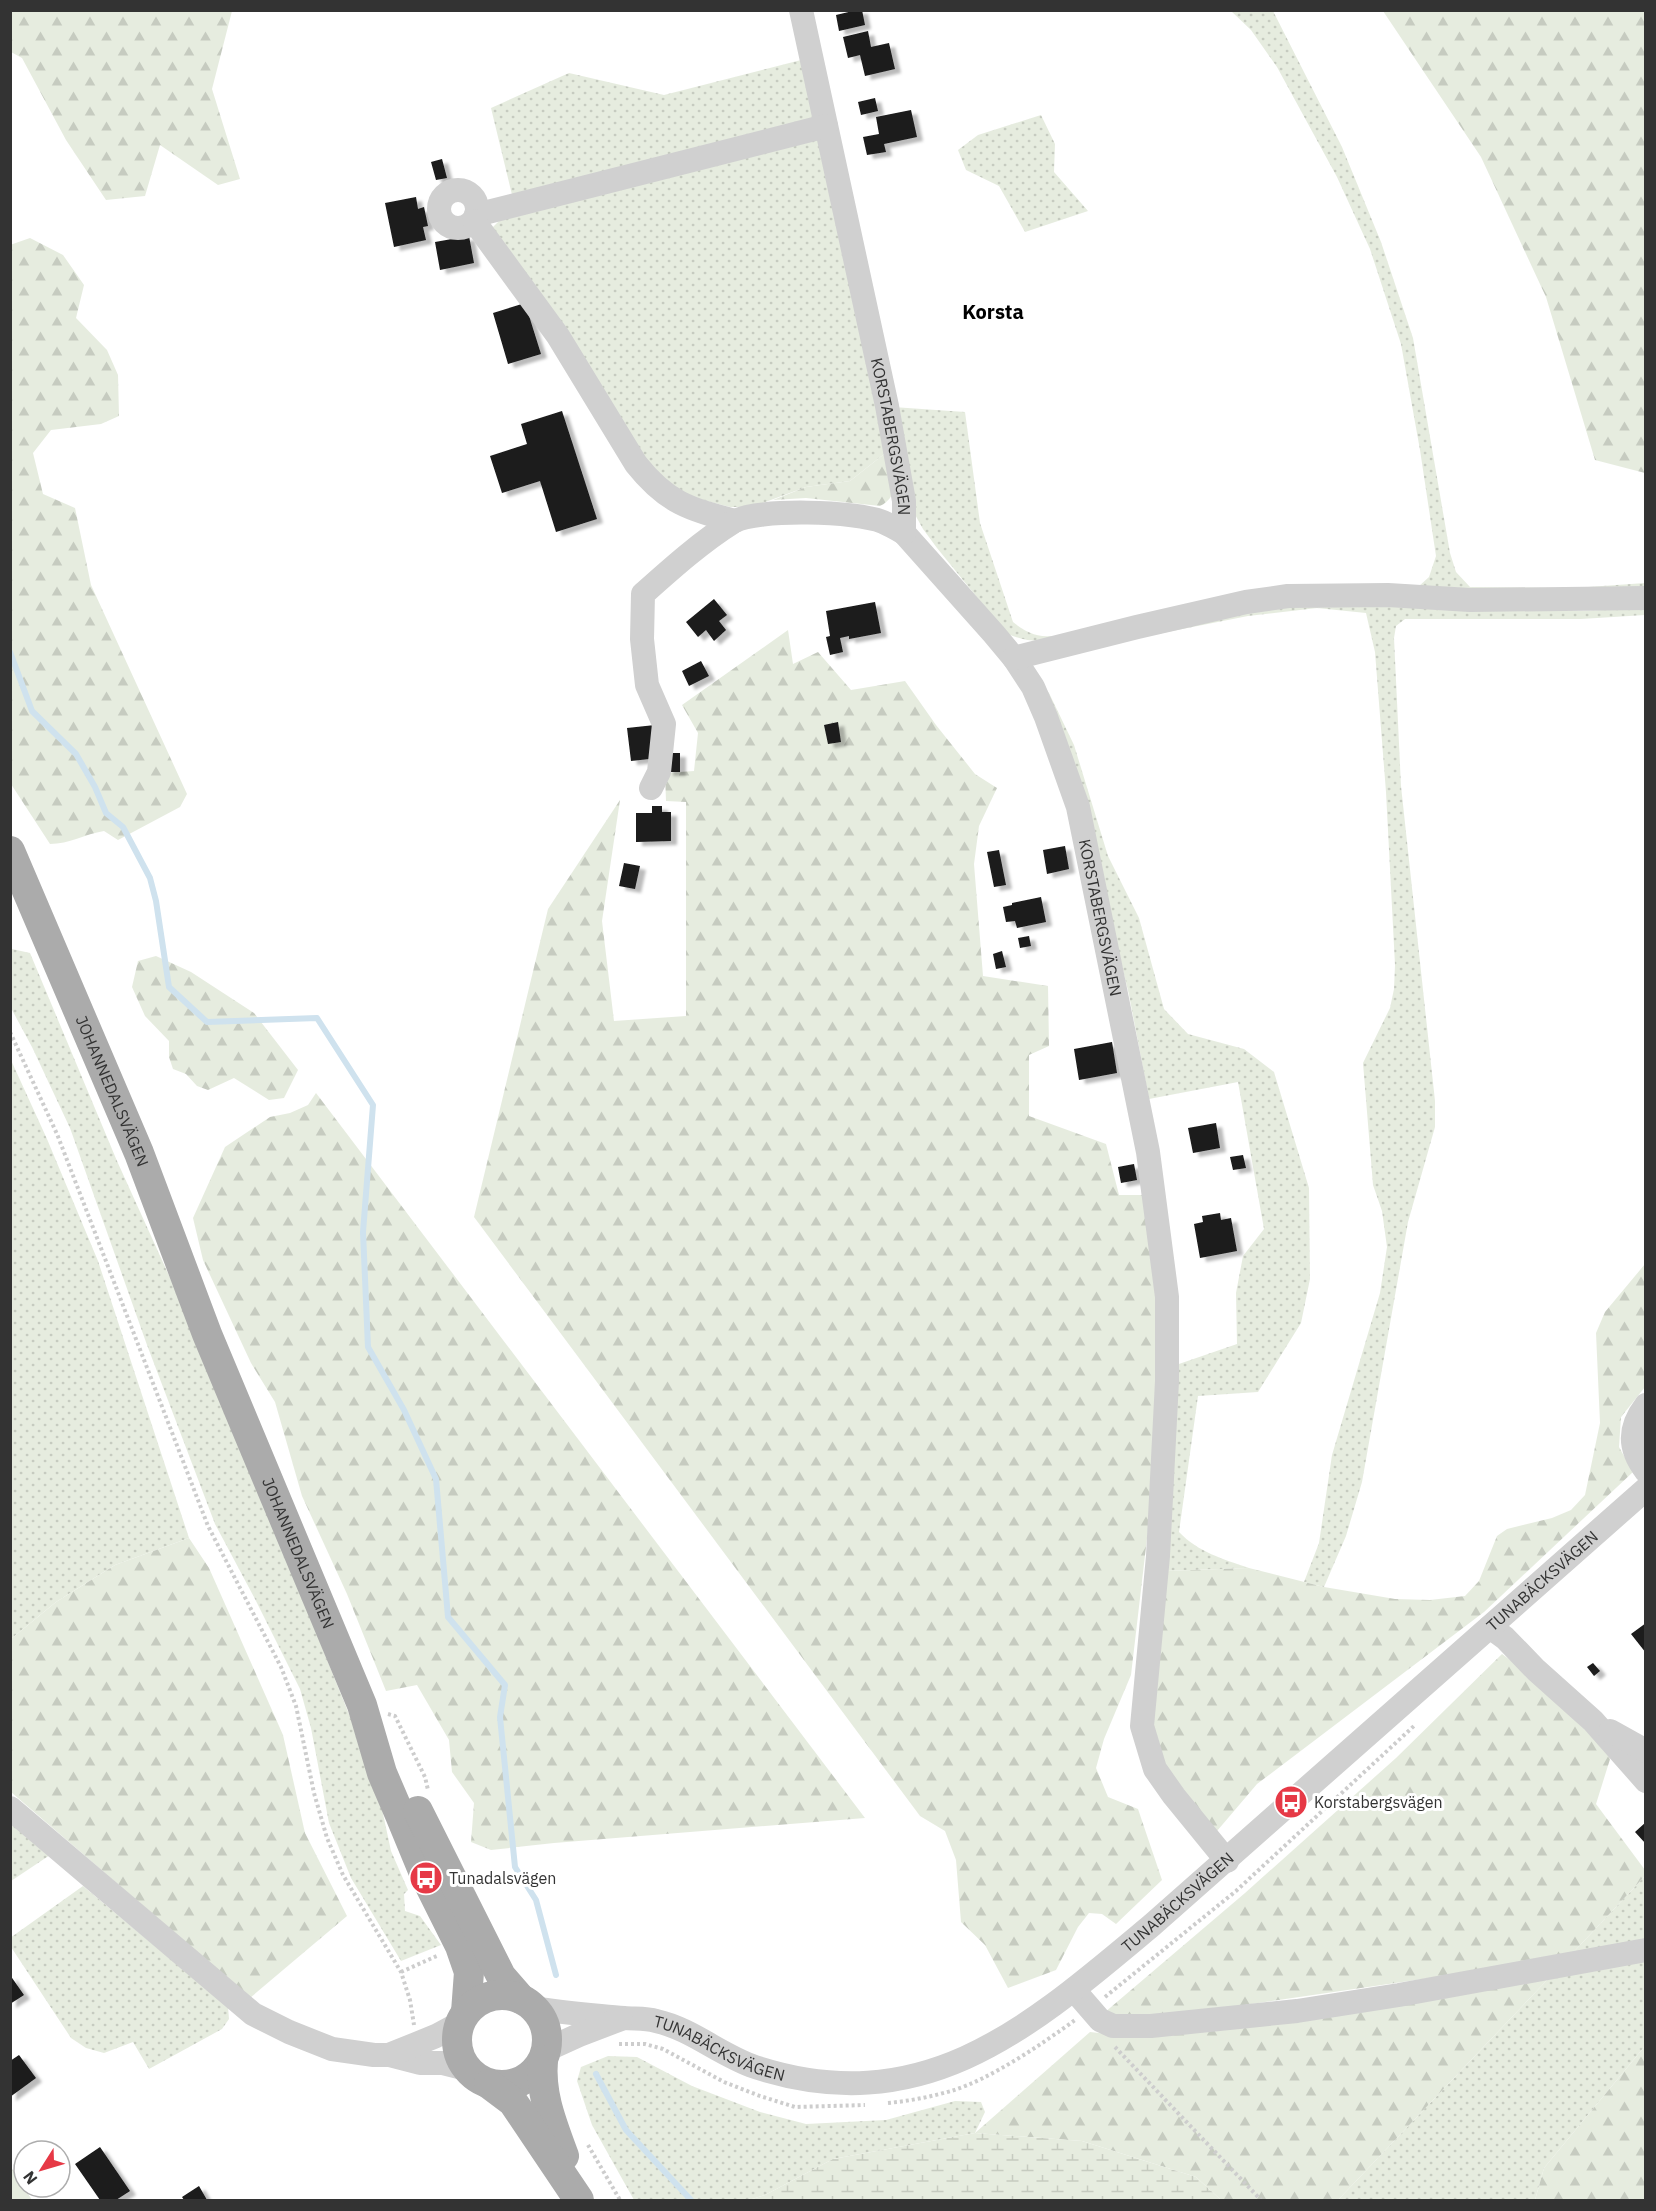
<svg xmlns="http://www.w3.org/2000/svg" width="1656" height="2211" font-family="'IBM Plex Sans',sans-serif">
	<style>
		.grass { fill: url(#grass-dots) }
		.forest { fill: url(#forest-firs) }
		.wetland { fill: url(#wetland-marsh) }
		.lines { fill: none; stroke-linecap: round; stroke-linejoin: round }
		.stream { stroke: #cfe2ee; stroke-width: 6 }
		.building { fill: #1a1a1a; filter: url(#shadow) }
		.path { stroke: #cdcdcd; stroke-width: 4; stroke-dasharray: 3 3; stroke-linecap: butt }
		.minor { stroke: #d0d0d0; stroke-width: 24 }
		.major { stroke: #ababab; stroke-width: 30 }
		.labels { text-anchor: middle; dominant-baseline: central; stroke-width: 6; stroke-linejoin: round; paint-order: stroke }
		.street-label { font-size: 16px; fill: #333; stroke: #fff }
		.poi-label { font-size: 16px; fill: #333; stroke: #fff; text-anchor: start }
		.quarter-label { font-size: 20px; font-weight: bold; fill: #000; stroke: #fff }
	</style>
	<defs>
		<pattern id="grass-dots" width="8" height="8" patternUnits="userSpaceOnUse" patternTransform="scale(1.5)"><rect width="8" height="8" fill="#e6ecdf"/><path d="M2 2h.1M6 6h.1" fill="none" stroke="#c6cbc0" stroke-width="1.8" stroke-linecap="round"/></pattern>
		<pattern id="forest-firs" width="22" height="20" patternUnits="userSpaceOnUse" patternTransform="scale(1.5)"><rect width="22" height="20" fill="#e6ecdf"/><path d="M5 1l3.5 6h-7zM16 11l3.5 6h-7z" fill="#c6cbc0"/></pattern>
		<pattern id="wetland-marsh" width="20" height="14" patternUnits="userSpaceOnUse" patternTransform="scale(1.5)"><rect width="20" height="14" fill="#e6ecdf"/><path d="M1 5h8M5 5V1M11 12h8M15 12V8" fill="none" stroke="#c6cbc0"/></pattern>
		<filter id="shadow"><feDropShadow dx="6" dy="4" stdDeviation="1.5" flood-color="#0004"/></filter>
	</defs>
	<rect width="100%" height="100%" fill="#fff"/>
	<path class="grass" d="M1231,11H1273L1342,147L1381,242L1413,338L1450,553L1456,572L1470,587L1574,588L1645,583V591L1570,596L1418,587L1429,577L1436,556L1420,450L1401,344L1370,249L1337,177L1277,67L1251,30Z
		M805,59L815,111L812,119L513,199L491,108L569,73L664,95Z
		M1041,115L1055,144L1054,172L1088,211L1025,232L999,186L966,170L958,150L978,135Z
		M819,138L888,451L850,481L806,487L752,507H730L699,499L669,487L640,456L497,244L493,227L501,219Z
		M893,407L965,412L980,523L1013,622C1036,641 1050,636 1078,635C1049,640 1034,646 1006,633L937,548L923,529L913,511Z
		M1315,602L1581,611L1645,608V615L1581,619H1405L1396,626L1394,638L1401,786L1435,1101V1127L1408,1222L1362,1482L1346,1536L1324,1587L1304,1582L1319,1543L1332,1455L1380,1293L1387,1247L1382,1211L1373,1185L1363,1063L1390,1008L1394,989L1395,965L1386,792L1375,652L1366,613L1317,608L1248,616L1137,638L1244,611Z
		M1039,682L1049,693L1074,745L1108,856L1139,918L1164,1009L1188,1034L1244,1049L1274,1072L1309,1188L1310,1279L1301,1323L1258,1392L1198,1396L1179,1532C1198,1552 1223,1559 1249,1568L1163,1571L1176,1365L1237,1344L1236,1293L1243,1256L1264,1229L1238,1082L1149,1099L1129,995L1083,804Z
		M10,946L12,949L30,953L117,1161L196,1335L376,1781L391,1851L408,1890L404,1894L405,1911L420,1916L441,1945L401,1961L351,1878L329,1823L311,1728L300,1689L255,1599L215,1524L147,1345L70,1128L32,1047L11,1008Z
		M10,1058L47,1139L98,1261L189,1538L115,1565L56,1602L11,1639Z
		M10,1821L50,1855L11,1881H10Z
		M1645,1876V1944L1568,1958Z
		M83,1886L228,2007L229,2019L222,2029L149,2069L133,2042L104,2053L86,2048L71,2038L11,1947L10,1938Z
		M1645,1958V2046L1544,2168L1535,2200H1338L1548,1979Z
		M608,2056L637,2057L692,2086L760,2112L806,2124L886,2120L955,2101L981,2102L985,2112L975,2133L833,2159L765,2195L749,2200H634L592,2125L577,2081L581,2067Z"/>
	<path class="forest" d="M10,11H232L212,89L240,179L218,185L160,145L145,196L106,200L66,140L22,58L11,52Z
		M1383,11H1645V473L1595,460L1546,297L1481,157Z
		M30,238L63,255L84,285L76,318L107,350L118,375L119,416L101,424L51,430L33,453L43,494L75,508L91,585L187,794L180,807L118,840L104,831C85,834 69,844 50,844L11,784L10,245Z
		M888,451C892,472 903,495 880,506L806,498L773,500L806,487L850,481Z
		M788,630L793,664L818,652L851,690L905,681L936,725L975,774L997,788L979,826L974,864L983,976L1048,986L1049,1046L1029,1055V1116L1106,1144L1119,1195H1147L1155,1286L1158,1367L1153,1487L1131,1675L1104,1739L1096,1768L1108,1797L1138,1809L1162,1880L1116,1924L1102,1914L1089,1913L1078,1927L1056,1970L1008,1988L985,1945L961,1922L956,1860L945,1831L920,1816L474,1217L548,909L620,800L602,921L614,1021L686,1016V802L666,801L665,773L694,771L698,733L682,705Z
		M156,956L191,972L254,1013L298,1070L284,1098L269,1100L234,1078L208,1090L197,1086L186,1074L173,1069L169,1057V1041L145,1016L132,987L138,961Z
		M316,1093L865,1818L554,1843L491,1850L471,1842L474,1803L452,1772L449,1740L417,1685L386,1691L347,1594L302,1496L275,1402L251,1363L203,1260L193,1218L225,1147L270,1117L290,1113L308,1105Z
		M1645,1264V1387L1621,1417L1619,1447L1633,1472L1484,1612L1257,1784L1217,1831L1182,1791L1162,1760L1153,1730L1163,1571L1249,1568L1324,1587L1395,1599L1430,1600L1465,1596L1479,1581L1497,1536L1507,1529L1552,1518L1571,1510L1585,1495L1600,1423L1596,1333L1605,1312Z
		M189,1538L209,1568L283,1735L305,1833L347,1916L250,1998L11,1792V1639L56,1602L115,1565Z
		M1502,1654L1533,1677L1611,1756L1596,1804L1645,1870V1876L1568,1958L1155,2018L1104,2013L1245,1893L1396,1758Z
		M1548,1979L1338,2200H1221L1196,2177L1082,2141L975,2133L1090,2032L1117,2035Z
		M1645,2046V2200H1535L1544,2168Z
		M10,2167H11L32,2200H11Z"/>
	<path class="wetland" d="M975,2133L1082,2141L1196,2177L1221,2200H749L765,2195L833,2159Z"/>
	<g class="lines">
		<path class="stream" d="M10,652L32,711L76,754L95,787L106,813L123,827L150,878L156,901L169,987L207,1022L317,1018L373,1105L363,1232L368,1347L404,1410L436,1479L448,1617L505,1685L500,1717L515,1867L536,1900L556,1975
			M596,2074L626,2130L691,2200"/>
	</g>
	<path class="building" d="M857,10H862L865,25L839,31L836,15Z
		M868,31L871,47L889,43L895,69L865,76L860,55L848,58L843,37Z
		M875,98L878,111L861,115L858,102Z
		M911,110L917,137L884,144L886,152L867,155L863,137L879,134L876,117Z
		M442,159L447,178L436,180L431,162Z
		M416,197L418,209L424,207L428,226L423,227L426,240L394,247L385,203Z
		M469,236L474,263L440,270L435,242Z
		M525,303L541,354L508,364L493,313Z
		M562,411L597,519L556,532L540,481L502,493L490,456L527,444L521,424Z
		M714,599L727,615L719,621L726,630L714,641L706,630L698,637L686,622Z
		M875,602L881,633L849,639V636L840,638L843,652L830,655L826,637L830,636L826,611Z
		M701,661L709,676L689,686L682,671Z
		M838,722L841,742L828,744L824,725Z
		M655,725L658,758L631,761L627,728Z
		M667,753H680V772H667Z
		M652,806H662V812H671V841L636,842V813H652Z
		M1065,846L1069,869L1047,874L1043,850Z
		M999,850L1006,885L994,887L987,852Z
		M624,863L640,866L635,889L619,886Z
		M1041,897L1046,922L1017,928L1015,921L1006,922L1003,907L1012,905V903Z
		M1029,936L1031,946L1020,948L1018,938Z
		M1002,951L1006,967L996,969L993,954Z
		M1112,1042L1117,1073L1079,1080L1074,1049Z
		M1216,1123L1220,1148L1193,1153L1188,1128Z
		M1243,1155L1246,1168L1233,1170L1230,1157Z
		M1134,1164L1137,1180L1121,1183L1118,1167Z
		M1220,1213L1221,1220L1231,1218L1237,1251L1200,1258L1194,1224L1203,1222L1202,1216Z
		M1646,1623V1653L1631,1634Z
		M1593,1663L1600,1671L1594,1676L1587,1667Z
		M1646,1822V1844L1635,1832Z
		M10,1975L24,1995L10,2004Z
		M19,2055L36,2078L10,2097V2061Z
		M100,2147L130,2191L116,2200H100L75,2164Z
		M199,2186L207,2200H184L182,2197Z"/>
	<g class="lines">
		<path class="path" d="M10,1032L57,1134L208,1526L281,1667L296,1706L314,1793L327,1838L343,1875L401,1972L410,2000L414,2025
			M388,1714L395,1716L425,1777L428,1790
			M401,1972L439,1955
			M1105,1997L1236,1891L1415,1725
			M619,2044H645L663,2049L724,2082L760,2096L795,2107L865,2105
			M1115,2047L1261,2200
			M888,2103C909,2101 930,2097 951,2091C991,2079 1042,2044 1075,2020
			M588,2145L620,2200"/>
		<g class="minor">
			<path id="s1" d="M801,10L887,406L904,501V533L994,634L1014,658L1033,687L1046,717L1078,807L1148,1152L1167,1297V1381L1158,1556L1142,1726L1155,1769L1174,1796L1227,1861"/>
			<circle cx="458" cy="209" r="19"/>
			<path d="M476,215L826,126"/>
			<path d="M474,221L558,336L636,464C667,503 689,509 735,521"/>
			<path d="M1014,658L1137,627L1246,602L1288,596L1388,595L1470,600L1646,598"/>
			<path d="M651,788L659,772L664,724L647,685L642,639L643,594C671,569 701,542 733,522C757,508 857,511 883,522C890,525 897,529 904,533"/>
			<path d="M1646,1405C1629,1427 1628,1448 1646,1471"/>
			<path d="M1490,1627L1505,1638L1536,1670L1593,1721L1646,1781"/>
			<path d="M1610,1731L1646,1751"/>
			<path d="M10,1808L253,2014L289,2032L332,2049L374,2055H389L420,2063H443L467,2069"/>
			<path d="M1074,1990L1100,2020L1113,2026H1151L1297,2011L1399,1995L1646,1950"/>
			<path id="s2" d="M534,2008C563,2013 594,2015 624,2018C635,2019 646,2018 656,2021C692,2029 720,2055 755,2067C925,2122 1030,2027 1152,1925L1646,1489"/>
			<path d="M546,2050L579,2035L621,2019"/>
			<path d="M389,2055L436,2036L460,2023"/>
		</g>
		<g class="major">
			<path id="s3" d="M10,851L139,1153L207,1334L362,1705L382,1773L400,1815L426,1878L460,1946L469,1972L466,2012"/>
			<path d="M418,1811L501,1976L521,1999"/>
			<circle cx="502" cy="2040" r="45"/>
			<path d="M543,2060C540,2095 552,2123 564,2156"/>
			<path d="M489,2084L513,2102L579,2200"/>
		</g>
	</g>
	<defs>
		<g id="bus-disc" transform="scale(1.725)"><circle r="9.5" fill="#e63946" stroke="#fff"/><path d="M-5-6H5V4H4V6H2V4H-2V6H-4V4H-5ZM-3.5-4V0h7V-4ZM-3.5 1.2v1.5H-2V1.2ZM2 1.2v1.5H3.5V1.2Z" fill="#fff"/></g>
	</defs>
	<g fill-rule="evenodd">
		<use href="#bus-disc" x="1291" y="1802"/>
		<use href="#bus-disc" x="426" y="1878"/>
	</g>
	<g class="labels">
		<g class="street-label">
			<text stroke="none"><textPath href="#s1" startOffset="436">KORSTABERGSVÄGEN</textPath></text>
			<text stroke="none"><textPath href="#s1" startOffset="976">KORSTABERGSVÄGEN</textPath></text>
			<text stroke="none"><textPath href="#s3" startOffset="261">JOHANNEDALSVÄGEN</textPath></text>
			<text stroke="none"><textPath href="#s3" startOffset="759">JOHANNEDALSVÄGEN</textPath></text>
			<text stroke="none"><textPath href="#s2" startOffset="1198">TUNABÄCKSVÄGEN</textPath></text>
			<text stroke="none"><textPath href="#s2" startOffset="712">TUNABÄCKSVÄGEN</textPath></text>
			<text stroke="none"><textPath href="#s2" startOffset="192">TUNABÄCKSVÄGEN</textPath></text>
		</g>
		<g class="poi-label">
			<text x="1314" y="1802">Korstabergsvägen</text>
			<text x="449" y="1878">Tunadalsvägen</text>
		</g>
		<g class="quarter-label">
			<text x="993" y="311">Korsta</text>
		</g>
	</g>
	<rect width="1656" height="2211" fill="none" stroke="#333333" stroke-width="24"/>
	<g transform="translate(42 2169) rotate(233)"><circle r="28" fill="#ffffff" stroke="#adadad" stroke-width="1.5"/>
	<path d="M0-4.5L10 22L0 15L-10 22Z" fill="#e63946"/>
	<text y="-9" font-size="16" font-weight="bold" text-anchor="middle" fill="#333333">N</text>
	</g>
</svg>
